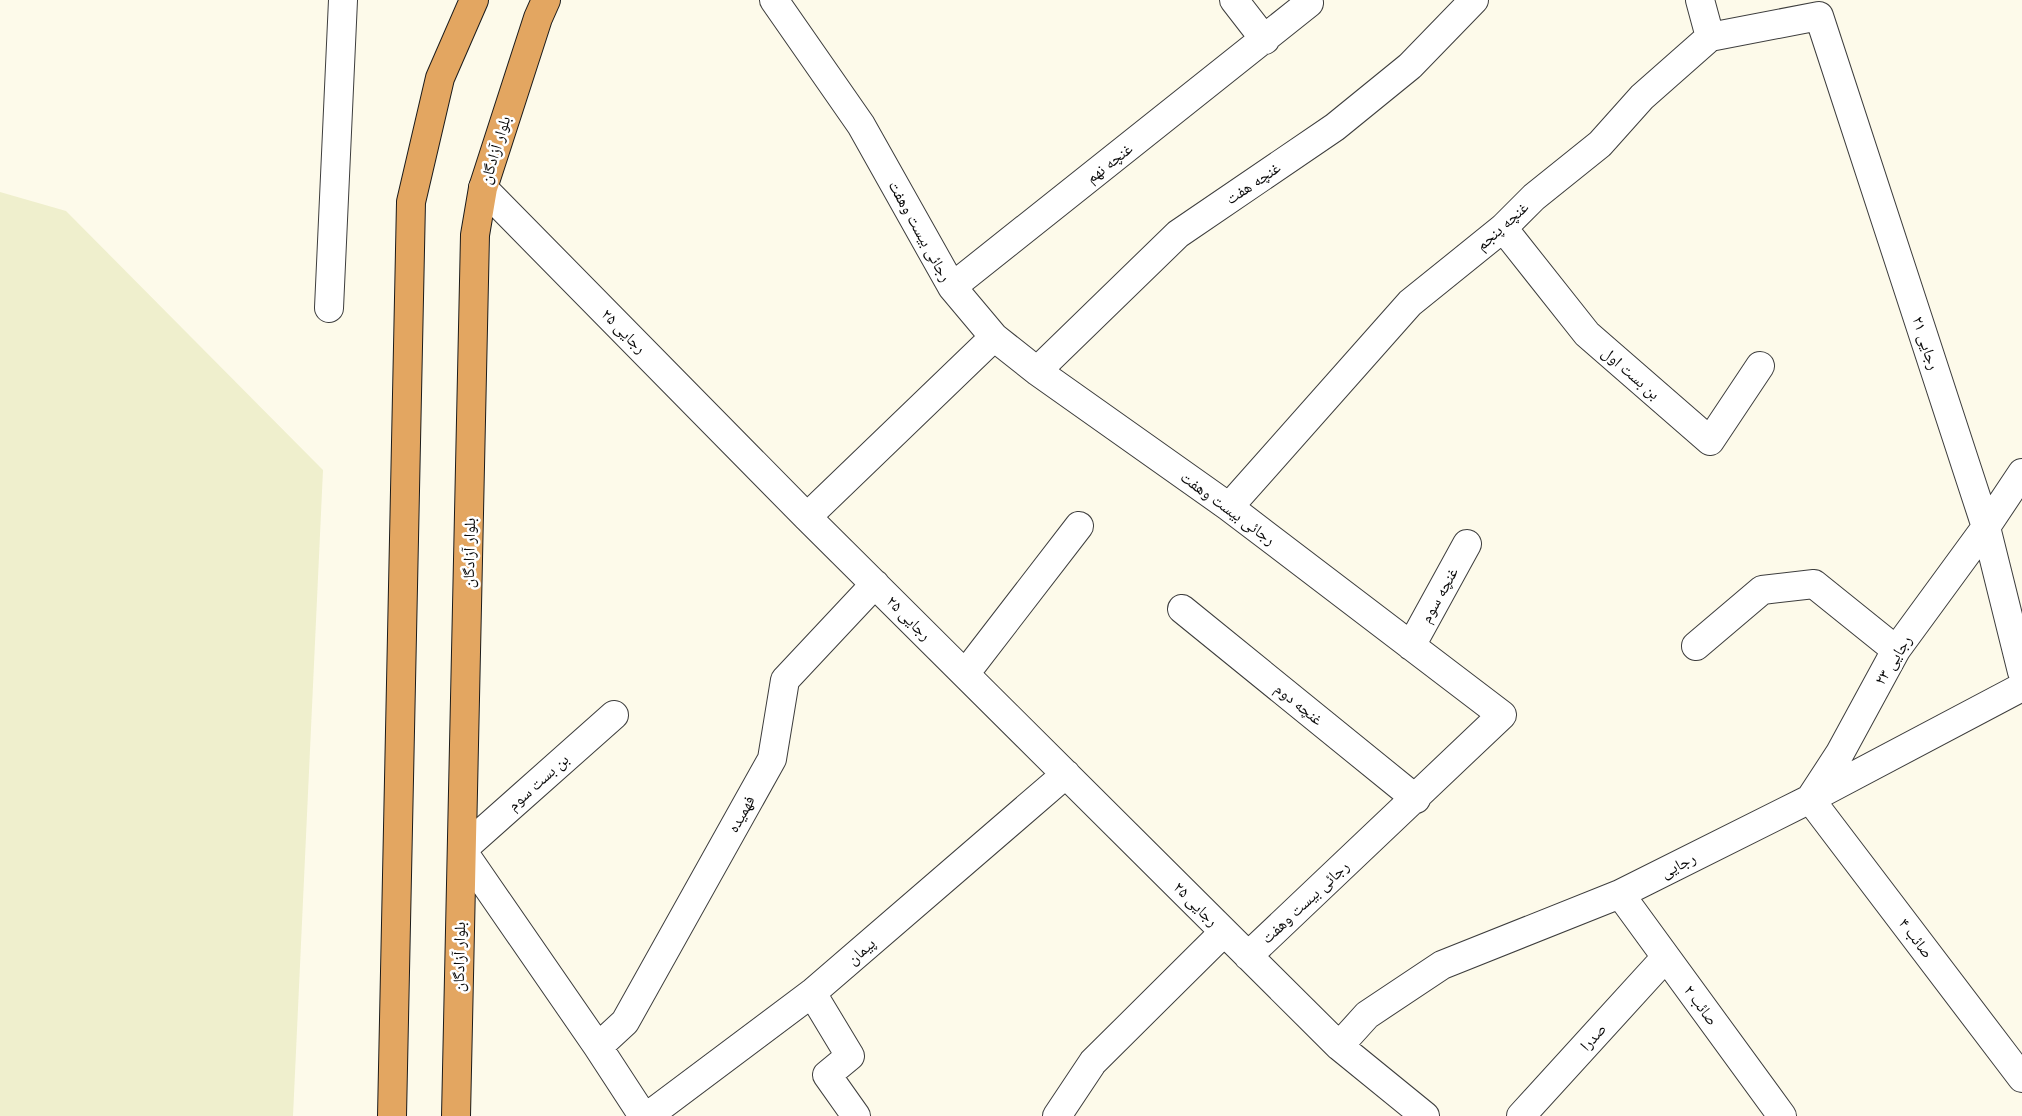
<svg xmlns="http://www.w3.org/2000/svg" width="2022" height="1116" font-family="'Roboto Serif','Noto Naskh Arabic',serif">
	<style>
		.farmland { fill: #efefcd }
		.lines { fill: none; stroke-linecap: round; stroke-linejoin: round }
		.minor-casing { stroke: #3d3d3d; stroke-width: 30 }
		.highway-casing { stroke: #1b1b1b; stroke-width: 30 }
		.minor { stroke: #fff; stroke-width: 28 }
		.highway { stroke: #e3a661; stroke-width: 28 }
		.labels { text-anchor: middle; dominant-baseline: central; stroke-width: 5; stroke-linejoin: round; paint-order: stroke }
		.street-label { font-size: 16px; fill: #0a0a0a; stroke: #fff }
	</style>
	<rect width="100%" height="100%" fill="#fdfaea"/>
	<path class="farmland" d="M0,192L66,211L323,470L293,1116H0Z"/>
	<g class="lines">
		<g class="minor-casing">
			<path id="minor" d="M774,0L861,125L952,287L994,337L1037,371L1229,507L1502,715L1248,956
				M1234,0L1265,40
				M1700,0L1710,37
				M483,188L807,517L1339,1046L1425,1116
				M1503,228L1587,334L1710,441L1760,366
				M952,287L1309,3
				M329,308L343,0
				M1037,371L1178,234L1335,127L1410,66L1474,0
				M2022,473L1986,527L1896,650L1840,753L1810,799L2022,1078
				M1229,507L1410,303L1503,228L1534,197L1600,144L1642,97L1710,37L1819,16L1986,527L2022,672
				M807,517L994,337
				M1182,609L1416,799
				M1411,646L1467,544
				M1696,646L1762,590L1814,584L1896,650
				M965,674L1079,526
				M614,715L462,850L598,1047L643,1116
				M1620,894L1782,1116
				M812,993L850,1056L827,1075L856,1116
				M1339,1046L1367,1015L1442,965L1620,894L1810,799L2022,687
				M598,1047L625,1022L772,759L785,680L875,584
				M648,1116L812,993L1066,774
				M1057,1116L1093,1062L1224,932
				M1521,1116L1666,957"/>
		</g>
		<g class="highway-casing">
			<path id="highway" d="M392,1116L411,202L440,78L474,0
				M456,1116L475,235L483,188L538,18L546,0"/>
		</g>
		<use href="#minor" class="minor"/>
		<use href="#highway" class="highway"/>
	</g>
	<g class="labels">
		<g class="street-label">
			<text transform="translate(495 150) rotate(-73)">بلوار آزادگان</text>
			<text transform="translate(1109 163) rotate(-38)">غنچه نهم</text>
			<text transform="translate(1253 183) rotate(-34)">غنچه هفت</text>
			<text transform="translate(1502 226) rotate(-42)">غنچه پنجم</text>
			<text transform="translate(920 231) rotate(61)">رجائی بیست وهفت</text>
			<text transform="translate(624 331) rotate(45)">رجایی ۲۵</text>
			<text transform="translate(1926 343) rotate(72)">رجایی ۲۱</text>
			<text transform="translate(1631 373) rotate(41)">بن بست اول</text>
			<text transform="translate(1228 508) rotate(36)">رجائی بیست وهفت</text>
			<text transform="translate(469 553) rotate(-89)">بلوار آزادگان</text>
			<text transform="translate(1439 595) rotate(-61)">غنچه سوم</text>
			<text transform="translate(909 618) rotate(45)">رجایی ۲۵</text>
			<text transform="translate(1893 660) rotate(-58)">رجایی ۲۳</text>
			<text transform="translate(1299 704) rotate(39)">غنچه دوم</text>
			<text transform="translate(538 782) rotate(-42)">بن بست سوم</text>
			<text transform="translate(741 814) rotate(-61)">فهمیده</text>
			<text transform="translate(1678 865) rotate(-27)">رجایی</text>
			<text transform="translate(1305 902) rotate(-43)">رجائی بیست وهفت</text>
			<text transform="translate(1196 904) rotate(45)">رجایی ۲۵</text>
			<text transform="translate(1916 938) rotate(53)">صائب ۴</text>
			<text transform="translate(861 951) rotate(-41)">پیمان</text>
			<text transform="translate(459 957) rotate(-89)">بلوار آزادگان</text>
			<text transform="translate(1701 1005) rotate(54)">صائب ۲</text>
			<text transform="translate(1593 1037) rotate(-48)">صدرا</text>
		</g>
	</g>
</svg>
